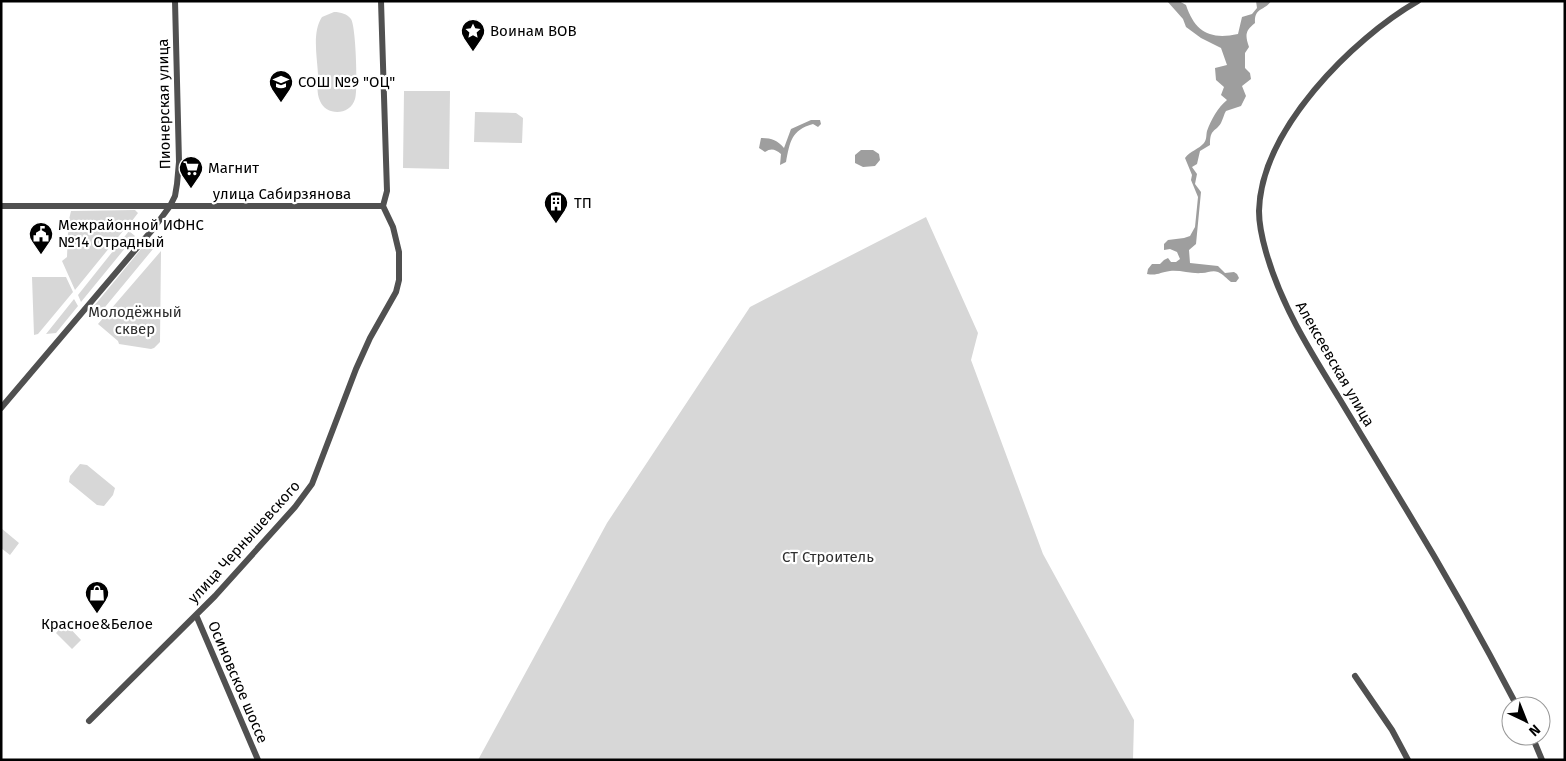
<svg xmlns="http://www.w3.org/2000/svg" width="1566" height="761" font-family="'Fira Sans',sans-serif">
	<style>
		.green { fill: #d7d7d7 }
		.water { fill: #9e9e9e }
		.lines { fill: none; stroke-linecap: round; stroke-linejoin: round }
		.minor { stroke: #505050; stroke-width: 6 }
		.labels { text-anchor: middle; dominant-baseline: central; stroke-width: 4.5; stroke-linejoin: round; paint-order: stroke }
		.poi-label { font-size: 15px; fill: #000; stroke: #fff; text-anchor: start }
		.street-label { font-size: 15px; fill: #000; stroke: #fff }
		.park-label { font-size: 15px; fill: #2e2e2e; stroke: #fff }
	</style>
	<rect width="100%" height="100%" fill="#fff"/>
	<path class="green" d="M334,12C341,12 347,14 351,19C356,26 358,91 355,99C350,116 326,116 320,101C316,93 318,82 318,74C317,56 312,32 322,17Z
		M404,91H450L449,169L403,168Z
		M475,112L516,113L523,118L522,143L474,142Z
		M135,210L138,213L128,226L67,228L71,211Z
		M926,217L978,333L971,360L1043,554L1134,720L1133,760H478L607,523L750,307Z
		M123,231L75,290L62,261L67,257L68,232Z
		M129,231L135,236L81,302L78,295Z
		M146,243L153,249L96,318L89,312Z
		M161,251L160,342L154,348L151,349L119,344L118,341L98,324Z
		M32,277H66L73,292L38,334L34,335Z
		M74,299L78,306L56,333L46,334Z
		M80,464L87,465L115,488L113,495L104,506L97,505L69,482L70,476Z
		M1,528L19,543L10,555L1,548Z
		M65,623L81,640L72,649L56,633Z"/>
	<path class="water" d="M1167,1H1179L1186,5C1195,32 1210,40 1238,34L1242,17L1252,14L1257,8L1256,1H1271C1265,11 1254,7 1255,23C1245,31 1245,35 1249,47L1245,53V68L1250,73L1251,79L1242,86L1246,96L1241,106L1226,111C1224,114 1223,119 1221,123C1215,133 1210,128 1210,145L1200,151L1197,164L1192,167L1197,174L1195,184L1201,192L1196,244L1189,250L1190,263L1218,266L1225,273L1234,272L1237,274L1239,278L1236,282H1231C1227,279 1223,274 1218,272C1212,270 1208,273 1202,273C1191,274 1181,270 1170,271C1160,272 1158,276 1147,274L1148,269L1152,264H1160L1164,260L1168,258L1171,262H1176L1180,259L1177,252L1170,249L1164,250V244L1168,240L1184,238L1190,236L1195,227L1198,197L1191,180L1192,175L1185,158C1190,151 1199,149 1204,143C1207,139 1206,135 1207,131C1211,120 1218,107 1227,100L1221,95L1224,87L1216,80L1215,68L1227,65L1221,48L1201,38L1186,27L1183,19Z
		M811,120H820L821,124L818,127L813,124C791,130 790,142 786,162L780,165L781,154C775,149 771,148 765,152L759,148L761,138C772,138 777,140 784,148L791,129Z
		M861,150H873L879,154L880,160L875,166L863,167L855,163V155Z"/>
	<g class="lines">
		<path class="minor" d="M381,1L386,160L387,191L383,206
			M1418,1C1352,39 1261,130 1259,211C1259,225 1262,238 1266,252C1281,305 1310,351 1339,398C1361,435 1384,472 1406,509C1445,573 1482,639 1517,706
			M1,206H383
			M1,408L153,229L170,206L175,196L177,184L179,162L175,1
			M196,615L258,760
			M1355,676L1392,730L1408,760
			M89,721L215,596L295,507L312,484L356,369L370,338L396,292L399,280V252L393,227L383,206
			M1532,736L1542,760"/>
	</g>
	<defs>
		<g id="sight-pin" transform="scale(1.25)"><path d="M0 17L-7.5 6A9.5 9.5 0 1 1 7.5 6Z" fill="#000" stroke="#fff"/><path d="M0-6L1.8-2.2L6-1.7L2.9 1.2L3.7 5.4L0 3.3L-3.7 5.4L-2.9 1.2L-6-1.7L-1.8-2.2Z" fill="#fff"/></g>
		<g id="school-pin" transform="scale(1.25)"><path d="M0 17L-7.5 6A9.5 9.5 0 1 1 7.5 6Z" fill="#000" stroke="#fff"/><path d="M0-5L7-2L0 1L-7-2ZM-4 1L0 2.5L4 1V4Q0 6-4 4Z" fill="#fff"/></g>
		<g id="supermarket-pin" transform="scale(1.25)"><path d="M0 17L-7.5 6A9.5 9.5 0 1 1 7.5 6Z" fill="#000" stroke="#fff"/><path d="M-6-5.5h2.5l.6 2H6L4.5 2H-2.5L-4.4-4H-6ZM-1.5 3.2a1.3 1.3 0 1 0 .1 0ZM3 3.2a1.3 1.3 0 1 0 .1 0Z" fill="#fff"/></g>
		<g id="building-pin" transform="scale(1.25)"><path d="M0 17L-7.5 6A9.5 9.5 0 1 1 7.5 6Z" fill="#000" stroke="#fff"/><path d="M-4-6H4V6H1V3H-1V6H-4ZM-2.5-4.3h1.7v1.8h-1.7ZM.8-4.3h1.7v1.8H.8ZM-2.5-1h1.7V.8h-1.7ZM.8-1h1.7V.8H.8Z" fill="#fff"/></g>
		<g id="civic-pin" transform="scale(1.25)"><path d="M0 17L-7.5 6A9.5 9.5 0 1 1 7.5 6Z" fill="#000" stroke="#fff"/><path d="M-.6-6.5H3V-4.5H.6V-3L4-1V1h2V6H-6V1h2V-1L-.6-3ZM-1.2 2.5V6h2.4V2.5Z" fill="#fff"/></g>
		<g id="shop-pin" transform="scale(1.25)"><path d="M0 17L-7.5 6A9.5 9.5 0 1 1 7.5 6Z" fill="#000" stroke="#fff"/><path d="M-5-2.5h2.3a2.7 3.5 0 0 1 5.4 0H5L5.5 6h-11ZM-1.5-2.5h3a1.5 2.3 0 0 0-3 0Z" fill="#fff"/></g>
	</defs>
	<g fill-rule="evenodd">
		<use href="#sight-pin" x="473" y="31"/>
		<use href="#school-pin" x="281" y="82"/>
		<use href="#supermarket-pin" x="191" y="168"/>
		<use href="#building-pin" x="556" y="203"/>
		<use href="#civic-pin" x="41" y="234"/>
		<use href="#shop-pin" x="97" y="593"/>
	</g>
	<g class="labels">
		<g class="poi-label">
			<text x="490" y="31">Воинам ВОВ</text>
			<text x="298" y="82">СОШ №9 "ОЦ"</text>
			<text x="208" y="168">Магнит</text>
			<text x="574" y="203">ТП</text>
			<text x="58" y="225">Межрайонной ИФНС<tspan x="58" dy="17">№14 Отрадный</tspan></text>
			<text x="97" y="624" text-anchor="middle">Красное&amp;Белое</text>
		</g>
		<g class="street-label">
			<text transform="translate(164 104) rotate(-91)">Пионерская улица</text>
			<text x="282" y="194">улица Сабирзянова</text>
			<text transform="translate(1335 364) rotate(60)">Алексеевская улица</text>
			<text transform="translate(244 542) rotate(-48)">улица Чернышевского</text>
			<text transform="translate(238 682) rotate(67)">Осиновское шоссе</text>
		</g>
		<g class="park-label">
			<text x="135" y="312">Молодёжный<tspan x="135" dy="17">сквер</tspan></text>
			<text x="828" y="557">СТ Строитель</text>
		</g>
	</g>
	<rect width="1566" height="761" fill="none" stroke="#000000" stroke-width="5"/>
	<g transform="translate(1526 721) rotate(137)"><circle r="24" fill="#ffffff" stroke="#999999"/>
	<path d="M0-4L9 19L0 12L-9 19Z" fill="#000000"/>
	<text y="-8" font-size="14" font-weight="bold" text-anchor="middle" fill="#000000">N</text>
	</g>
</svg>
